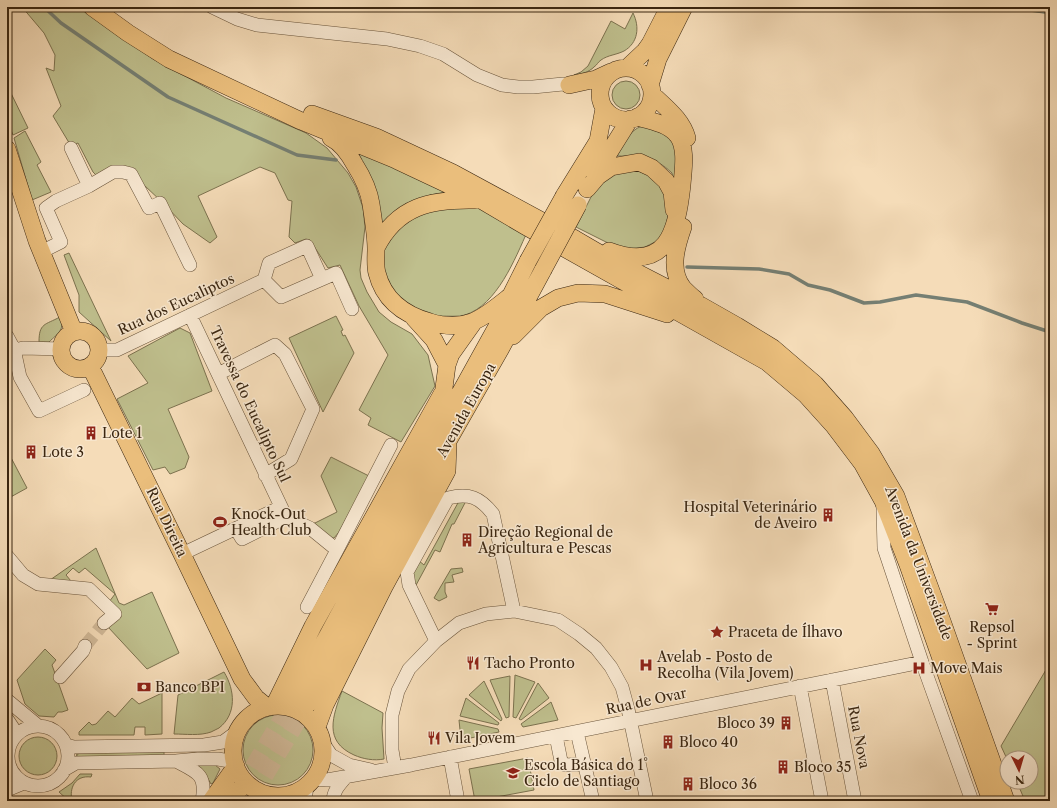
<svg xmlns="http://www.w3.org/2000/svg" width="1057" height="808" font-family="'Libre Caslon Text',serif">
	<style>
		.green { fill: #bfbf8d; stroke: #7c724f }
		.water { fill: #9dbab5; stroke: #757f73 }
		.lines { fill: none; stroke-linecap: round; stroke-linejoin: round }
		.stream { stroke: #757f73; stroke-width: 3.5 }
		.minor-tunnel { stroke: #d0b897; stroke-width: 13; stroke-dasharray: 13 6; stroke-linecap: butt }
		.major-tunnel { stroke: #d0b897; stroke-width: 17; stroke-dasharray: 17 8; stroke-linecap: butt }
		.minor-casing { stroke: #69543b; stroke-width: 14 }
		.major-casing { stroke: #3a2611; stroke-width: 18 }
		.minor { stroke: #f8e8d1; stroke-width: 13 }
		.major { stroke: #eabe7c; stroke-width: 17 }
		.major-bridge-casing { stroke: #3a2611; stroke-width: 18; stroke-linecap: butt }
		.major-bridge { stroke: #eabe7c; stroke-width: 17 }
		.labels { text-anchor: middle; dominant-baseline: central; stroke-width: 3; stroke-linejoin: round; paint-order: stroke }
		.street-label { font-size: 14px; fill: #3a2611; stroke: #f8e8d1 }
		.poi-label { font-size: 14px; fill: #3a2611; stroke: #f8e8d1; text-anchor: start }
	</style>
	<rect width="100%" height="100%" fill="#f5dcb8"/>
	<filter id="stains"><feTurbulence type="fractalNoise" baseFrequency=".005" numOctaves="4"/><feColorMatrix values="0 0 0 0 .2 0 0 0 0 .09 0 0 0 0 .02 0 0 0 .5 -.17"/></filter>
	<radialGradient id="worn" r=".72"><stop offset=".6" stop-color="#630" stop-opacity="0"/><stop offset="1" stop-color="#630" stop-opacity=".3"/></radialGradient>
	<path class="green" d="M22,7H81L118,35L153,59L226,98L306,133L327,148L348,173L356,187L363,208L365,227L360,270L361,278L367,292L379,312L391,322L412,334L428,355L435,386L401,442L368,425L371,418L359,410L388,355L359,306L340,265L328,268L310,240L306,239L295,243L289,237L292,201L288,200L275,173L260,167L198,196L217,237L210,243L183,224L163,203L125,167L96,175L93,172L78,143L71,146L53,116L61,106L46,68L54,71L55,55L44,33Z
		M633,13C640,27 638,43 624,51C616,55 608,55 601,60C598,62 597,65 594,67C589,72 582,74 574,75L581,72L588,66L611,21L625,29Z
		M612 95a14 14 0 1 1 28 0a14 14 0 1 1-28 0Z
		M7,85L28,128L13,135L7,120Z
		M642,126L670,136L681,163L673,184L672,173C654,156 641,156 617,156C624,144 628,131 642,126Z
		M25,131L41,162L37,165L51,192L32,200L14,138Z
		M351,144L451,191L430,195L382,229Z
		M633,169L651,176L662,188L667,203L668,216L665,229L659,240L645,247L630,249H620L576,227L596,187L604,178Z
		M475,205L528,230C515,259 497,305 465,315C458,317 448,316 440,316V320L407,304L394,292L384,277L383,250L391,237L405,222L429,208Z
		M69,253L111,341L79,312V295L64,255Z
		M336,316L343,330L341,331L343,336L345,335L354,353L323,412L289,338Z
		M60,317C65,331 58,333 49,342H39C39,323 45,325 60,317Z
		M180,328L190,333L212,391L168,409L189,457L185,468L170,474L165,467L153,470L117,399L148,383L128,356Z
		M7,450L27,488L7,499Z
		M331,457L369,476L339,532L334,538H328L313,524L337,512L321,476Z
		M467,499L454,524H452L440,552L435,550L415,587L411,575L418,560L424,565L459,501Z
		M96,548L119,603L124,605L152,592L179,653L147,669L108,627L109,602L115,594L85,568L79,573L73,568L66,575L71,581L53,582L50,580Z
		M462,568L463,572L452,575L454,582L445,583V592L447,597L439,601L434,598L451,569Z
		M45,649L56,660L52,665L68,710L62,712H58L54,717L39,716L25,704L17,680Z
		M1050,663V801H1025L1017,782H1031V758H1007V759L1001,746Z
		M224,672C235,690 237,714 219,728C216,729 214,731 211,732C200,736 185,734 174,734L178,695Z
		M515,675L535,682L516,718L513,717Z
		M510,676L509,717L506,718L490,680Z
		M484,681L502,719L501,721L469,695Z
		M538,683L549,698L521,720L519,719Z
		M342,691L383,713L382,728L384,759C374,761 363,759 354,755C323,741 333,716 342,691Z
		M162,693V734L145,735V727H135L134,735H79V732L89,722L92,725L96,724L108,711L115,717L132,698L139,704Z
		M466,698L499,723L498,725L460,716Z
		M551,702L558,720L523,727L521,724Z
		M243 750a35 35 0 1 1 70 0a35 35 0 1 1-70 0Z
		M459,720L498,729L499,732L461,740Z
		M19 756a19 19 0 1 1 38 0a19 19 0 1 1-38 0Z
		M164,752V755L79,757L76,755L80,753Z
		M528,758L534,790L475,801L469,769Z
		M190,762L215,765L220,769L213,783L211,784L207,777Z
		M80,774H92L91,777C75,775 69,788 72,801H69L59,792L72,783Z"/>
	<path class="water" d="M1000,7H1050V14Z"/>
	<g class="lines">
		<path class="stream" d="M44,7L61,23L168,97L297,155L336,160
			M687,267L759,269L789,274L808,285L830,290L864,303L880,302L916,295L967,302L1022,323L1050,332"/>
		<path class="minor-tunnel" d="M85,646L104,623"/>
		<path class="major-tunnel" d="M240,789L295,696
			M252,797L308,704"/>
		<g class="minor-casing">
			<path id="minor" d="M212,7L237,19L257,25L387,39L420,46L443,54L477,75L502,85L518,87H533L563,84L569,85
				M71,148L89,186
				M41,252L61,242L46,208L56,201L89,186L113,172H123L131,174L149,208L160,203L190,265
				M264,280L281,297L336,273L352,309
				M190,315L286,517
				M7,336L14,349L20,377L39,411L84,390
				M99,350H117L264,280L269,263L307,246L322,279
				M7,352L23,348L62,349
				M218,374L275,345L285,354L313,409L291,459L265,475
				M883,509L884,548L922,662L972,801
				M286,517L310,528L337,550L391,445
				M236,529L242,539L286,517
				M182,554L281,507
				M7,556L23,575L38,584L89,589L115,614L104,623
				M307,607L337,550
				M436,641L409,585L407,572L448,498C469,493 480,497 493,514L514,611
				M60,677L83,651L85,646
				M832,680L855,801
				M800,686L822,801
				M7,700L37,725
				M7,719L13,728L14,737
				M8 756a30 30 0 1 1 60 0a30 30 0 1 1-60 0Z
				M577,732L593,801
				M556,736L561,761L565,765L585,764
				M323,743L331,755L349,765L371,770
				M66,745L74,747L204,745L223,742L238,731
				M450,757L458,801
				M176,761C197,772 207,774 202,801
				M395,768L392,750V715L398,691L409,669L436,641L459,623L486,614L514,611L558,620L579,634L596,648L611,667L622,687L628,709L647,801
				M64,770L76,763L176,761L198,759H218L235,762
				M314,779L327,780L411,765L922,662
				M7,790L24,783
				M281,796L284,801
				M305,801L307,786
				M333,801C333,791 340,784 346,777"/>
		</g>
		<g class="major-casing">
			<path id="major" d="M92,7L128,33L169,59L301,121L396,160L481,200L525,226L767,362L806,395L834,426L862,463L883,501L908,565L991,801
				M627,68L645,51L650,44L669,7
				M600 94a26 26 0 1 1 52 0a26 26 0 1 1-52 0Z
				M569,85L596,79L611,72
				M650,85L658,59L684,7
				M652,94C665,107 682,119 687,138
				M312,114L376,137L453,173L575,239L599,253L700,305L737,326L773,348L815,384L845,418L871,453L896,496L937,607L1006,801
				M331,138C342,143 349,154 355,165C362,176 369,191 371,204C373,218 376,235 376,249C376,257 375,266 377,273C384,301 405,315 430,322C466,333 483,318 509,297
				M7,149L37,241L74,332
				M595,175L630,119
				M587,189L598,176L611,167L639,162L652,168L666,181L672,192L674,210
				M564,196L598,141L604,108
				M683,227C676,247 669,270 683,288C687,292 691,296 695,299
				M376,248C397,206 431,199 475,200
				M609,251C667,273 677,231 682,185C683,170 687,149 678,136C669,124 652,121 637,117
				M414,318L434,340L447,365
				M61 350a19 19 0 1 1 38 0a19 19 0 1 1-38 0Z
				M513,336L541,308L558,298L578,293L605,294L667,314
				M90,366L182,554L242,679L256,698L267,707
				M442,403L447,365L451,354L473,323
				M295,696L403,496L501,319L510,297L528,261
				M308,704L448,441L501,348L543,270
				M233 751a45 45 0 1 1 90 0a45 45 0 1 1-90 0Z
				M274,706L313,626L443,392
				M317,727L325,705L384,587L447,471L448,445
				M211,801L236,766
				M230,801L240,789"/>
		</g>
		<use href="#minor" class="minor"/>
		<use href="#major" class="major"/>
		<g class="major-bridge-casing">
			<path id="major-bridge" d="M528,261L564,196
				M543,270L578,205"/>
		</g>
		<use href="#major-bridge" class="major-bridge"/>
	</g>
	<defs>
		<g id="building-bare" transform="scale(1.08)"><path d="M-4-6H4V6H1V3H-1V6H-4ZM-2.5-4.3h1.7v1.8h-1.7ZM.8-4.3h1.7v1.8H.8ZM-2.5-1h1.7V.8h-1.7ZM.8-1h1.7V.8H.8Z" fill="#8f2418" stroke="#f8e8d1" stroke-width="2.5" paint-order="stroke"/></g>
		<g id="stadium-bare" transform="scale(1.08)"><path d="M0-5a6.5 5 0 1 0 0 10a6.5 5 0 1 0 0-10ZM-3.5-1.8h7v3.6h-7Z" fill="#8f2418" stroke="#f8e8d1" stroke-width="2.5" paint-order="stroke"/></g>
		<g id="supermarket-bare" transform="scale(1.08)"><path d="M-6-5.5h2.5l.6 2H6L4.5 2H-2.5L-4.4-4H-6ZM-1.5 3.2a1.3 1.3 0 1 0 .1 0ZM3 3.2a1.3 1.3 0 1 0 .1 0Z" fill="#8f2418" stroke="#f8e8d1" stroke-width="2.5" paint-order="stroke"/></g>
		<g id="sight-bare" transform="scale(1.08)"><path d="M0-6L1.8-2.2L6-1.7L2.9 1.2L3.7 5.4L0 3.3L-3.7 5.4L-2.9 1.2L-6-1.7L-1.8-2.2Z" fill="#8f2418" stroke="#f8e8d1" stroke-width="2.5" paint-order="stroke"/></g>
		<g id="restaurant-bare" transform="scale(1.08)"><path d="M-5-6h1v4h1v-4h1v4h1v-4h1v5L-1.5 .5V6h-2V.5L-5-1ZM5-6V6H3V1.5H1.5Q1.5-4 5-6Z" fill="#8f2418" stroke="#f8e8d1" stroke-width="2.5" paint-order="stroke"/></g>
		<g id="hospital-bare" transform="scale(1.08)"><path d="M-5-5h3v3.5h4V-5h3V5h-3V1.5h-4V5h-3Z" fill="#8f2418" stroke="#f8e8d1" stroke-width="2.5" paint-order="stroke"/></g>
		<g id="bank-bare" transform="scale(1.08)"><path d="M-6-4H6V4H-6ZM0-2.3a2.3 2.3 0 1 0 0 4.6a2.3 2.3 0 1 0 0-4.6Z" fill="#8f2418" stroke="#f8e8d1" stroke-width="2.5" paint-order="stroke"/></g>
		<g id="school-bare" transform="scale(1.08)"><path d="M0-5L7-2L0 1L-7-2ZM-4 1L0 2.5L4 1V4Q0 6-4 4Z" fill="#8f2418" stroke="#f8e8d1" stroke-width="2.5" paint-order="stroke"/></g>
	</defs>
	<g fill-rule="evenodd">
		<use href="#building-bare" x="91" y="433"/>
		<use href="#building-bare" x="31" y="452"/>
		<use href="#building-bare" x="828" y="515"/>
		<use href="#stadium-bare" x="220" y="522"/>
		<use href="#building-bare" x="467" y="540"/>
		<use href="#supermarket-bare" x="992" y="609"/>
		<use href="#sight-bare" x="717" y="632"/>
		<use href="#restaurant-bare" x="473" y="663"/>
		<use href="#hospital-bare" x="646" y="665"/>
		<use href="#hospital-bare" x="919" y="668"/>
		<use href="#bank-bare" x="144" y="687"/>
		<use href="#building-bare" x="786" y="723"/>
		<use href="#restaurant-bare" x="434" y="738"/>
		<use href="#building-bare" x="668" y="742"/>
		<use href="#building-bare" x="783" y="767"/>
		<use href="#school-bare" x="513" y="773"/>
		<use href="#building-bare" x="688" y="784"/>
	</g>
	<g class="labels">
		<g class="street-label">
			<text transform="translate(176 304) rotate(-25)">Rua dos Eucaliptos</text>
			<text transform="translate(250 404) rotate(65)">Travessa do Eucalipto Sul</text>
			<text transform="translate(466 410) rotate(-61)">Avenida Europa</text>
			<text transform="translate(167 522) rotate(64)">Rua Direita</text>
			<text transform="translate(919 563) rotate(69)">Avenida da Universidade</text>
			<text transform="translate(646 701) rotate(-12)">Rua de Ovar</text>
			<text transform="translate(859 737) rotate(79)">Rua Nova</text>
		</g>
		<g class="poi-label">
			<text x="102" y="433">Lote 1</text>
			<text x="42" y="452">Lote 3</text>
			<text x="817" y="507" text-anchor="end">Hospital Veterinário<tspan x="817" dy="16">de Aveiro</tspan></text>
			<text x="231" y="514">Knock-Out<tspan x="231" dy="16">Health Club</tspan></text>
			<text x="478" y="532">Direção Regional de<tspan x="478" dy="16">Agricultura e Pescas</tspan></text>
			<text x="992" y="627" text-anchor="middle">Repsol<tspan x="992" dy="16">- Sprint</tspan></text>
			<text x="728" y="632">Praceta de Ílhavo</text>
			<text x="657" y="657">Avelab - Posto de<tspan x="657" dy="16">Recolha (Vila Jovem)</tspan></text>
			<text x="484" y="663">Tacho Pronto</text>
			<text x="930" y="668">Move Mais</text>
			<text x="155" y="687">Banco BPI</text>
			<text x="775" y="723" text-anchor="end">Bloco 39</text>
			<text x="445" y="738">Vila Jovem</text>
			<text x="679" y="742">Bloco 40</text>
			<text x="524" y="765">Escola Básica do 1°<tspan x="524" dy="16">Ciclo de Santiago</tspan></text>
			<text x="794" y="767">Bloco 35</text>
			<text x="699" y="784">Bloco 36</text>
		</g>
	</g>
	<rect width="1057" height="808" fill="none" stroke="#f5dcb8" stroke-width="24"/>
	<rect x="8" y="8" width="1041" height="792" fill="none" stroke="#3a2611" stroke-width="2"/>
	<rect x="12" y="12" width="1033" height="784" fill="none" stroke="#3a2611"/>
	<g transform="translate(1019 770) rotate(175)"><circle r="19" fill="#f8e8d1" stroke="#ac9a84"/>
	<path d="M0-3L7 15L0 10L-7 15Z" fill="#8f2418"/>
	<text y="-6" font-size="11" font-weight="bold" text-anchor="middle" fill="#3a2611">N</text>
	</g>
	<rect width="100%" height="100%" filter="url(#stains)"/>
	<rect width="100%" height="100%" fill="url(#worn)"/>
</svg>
